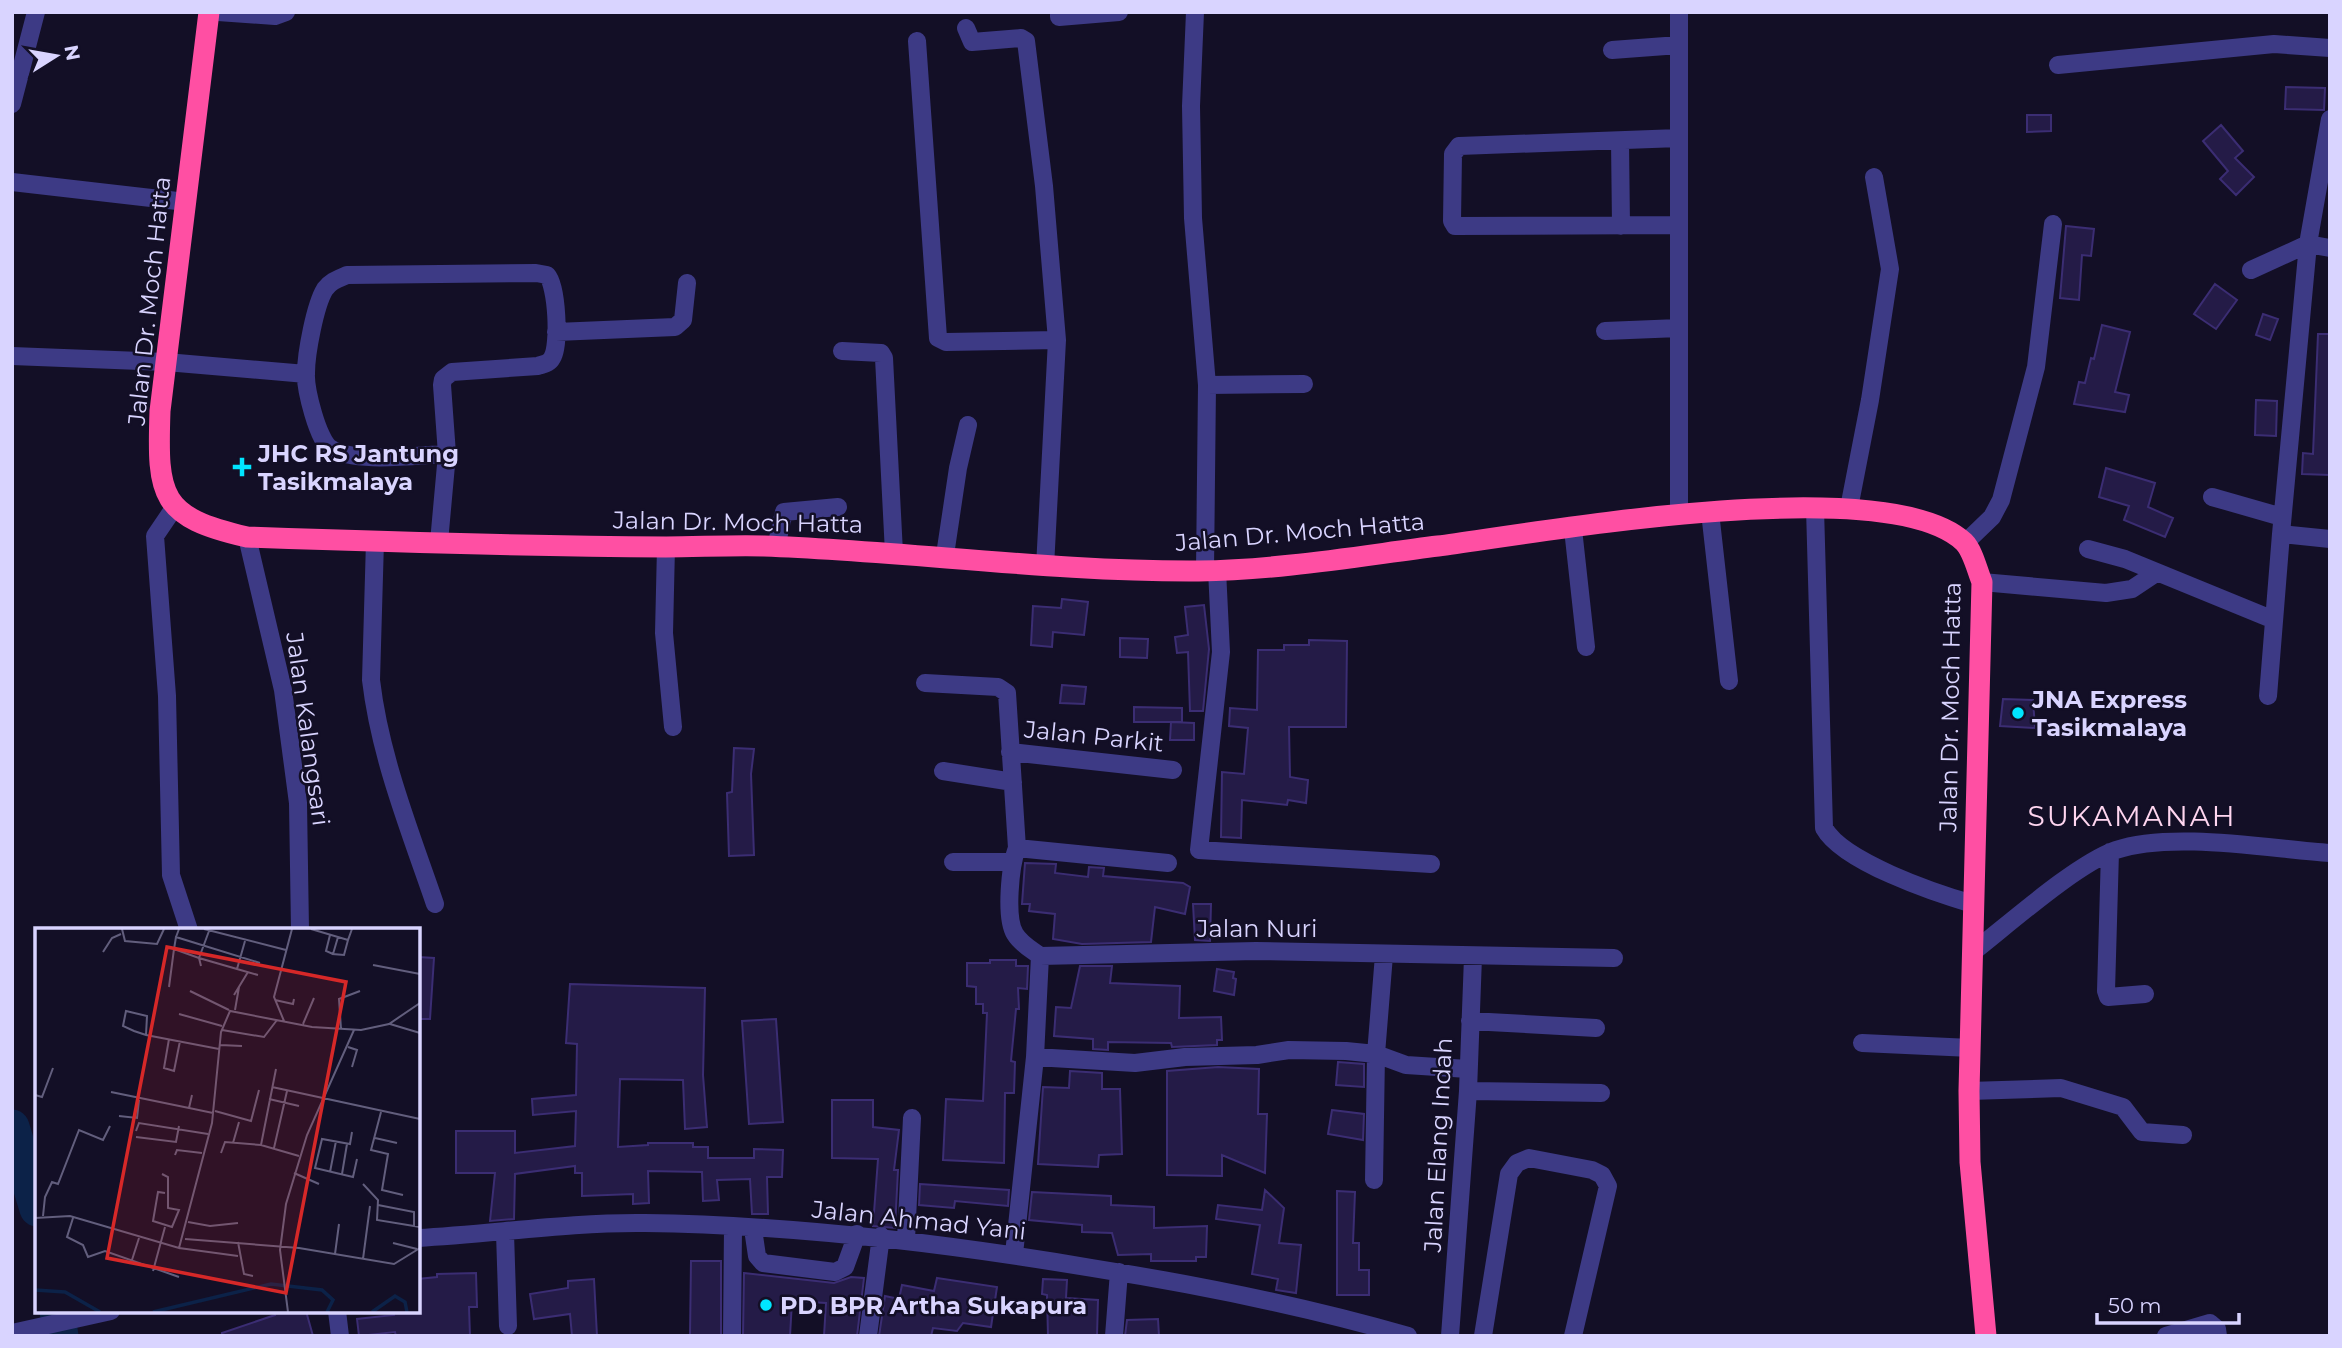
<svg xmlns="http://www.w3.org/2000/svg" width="2342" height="1348" font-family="Montserrat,sans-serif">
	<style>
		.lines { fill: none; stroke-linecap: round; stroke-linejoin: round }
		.river { stroke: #0c2248; stroke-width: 35 }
		.building { fill: #241b47; stroke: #3b2d73; stroke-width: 2 }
		.minor { stroke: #3d3a85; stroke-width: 18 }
		.highway { stroke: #ff4fa3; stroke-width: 21 }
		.poi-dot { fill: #00e5ff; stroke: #130f26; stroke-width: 2.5 }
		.labels { text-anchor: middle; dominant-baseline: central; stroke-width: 5; stroke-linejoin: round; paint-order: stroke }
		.street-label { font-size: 24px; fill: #d9d4ff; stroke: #130f26 }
		.poi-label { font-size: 24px; font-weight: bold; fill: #d9d4ff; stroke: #130f26; text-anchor: start }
		.quarter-label { font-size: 28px; letter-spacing: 2px; fill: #ffd6f0; stroke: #130f26 }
		.inset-river { fill: none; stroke: #0c2248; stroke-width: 3.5 }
		.inset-road { fill: none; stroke: #625e7d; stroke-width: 2 }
		.view { fill: #d62828; fill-opacity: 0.15; stroke: #d62828; stroke-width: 3.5 }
		.inset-edge { fill: none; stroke: #d9d4ff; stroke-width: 3.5 }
	</style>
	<rect width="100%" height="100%" fill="#130f26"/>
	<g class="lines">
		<path class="river" d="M12,1127L37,1209
			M57,1311L61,1336"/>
	</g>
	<path class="building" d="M2286,87L2325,88L2324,110L2285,109Z
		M2027,115H2051V131L2027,132Z
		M2221,125L2243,151L2235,158L2254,177L2236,195L2220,179L2228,171L2203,141Z
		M2066,226L2094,229L2091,256L2082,255L2079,300L2060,298Z
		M2215,284L2237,300L2216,329L2194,314Z
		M2263,314L2278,319L2270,340L2256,335Z
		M2102,325L2130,332L2115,392L2129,395L2125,412L2074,404L2079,382L2085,383L2091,358L2094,359Z
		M2318,334H2330V475L2302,474L2303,453L2313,454Z
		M2256,400L2277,401L2276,436L2255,435Z
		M2106,468L2155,483L2148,507L2173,518L2165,537L2124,520L2129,506L2099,497Z
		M1062,599L1088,602L1084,635L1053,632L1052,647L1031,645L1033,606L1061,608Z
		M1204,605L1209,649L1203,711H1190L1188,652L1177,653L1175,637L1188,635L1185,607Z
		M1120,638L1148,639L1147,658L1120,657Z
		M1309,640L1347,641L1346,727H1289L1290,777L1308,780L1306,803L1288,800L1287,805L1242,800L1241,838L1221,837L1222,772L1244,774L1248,728L1229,726L1230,708L1257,710L1258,650H1284V645H1309Z
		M1062,685L1086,687L1084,704L1060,703Z
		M2003,699L2033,700L2035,728L2000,726Z
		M1134,707L1182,708V722H1134Z
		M1171,722L1194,723V740H1170Z
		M734,748L754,749L751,774L754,855L729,856L727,793L732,792Z
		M1025,863L1056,864L1055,873L1088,877L1089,867L1104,868L1103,876L1183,883L1190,887L1185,914L1155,907L1151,942L1082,944L1053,939L1055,914L1029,911L1030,904H1022Z
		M1193,904H1211L1210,941L1195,940Z
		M418,957L434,958L430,1019H418Z
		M990,960H1016V966H1028L1027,989L1018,988L1019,1009H1016L1011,1061L1015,1062L1014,1093H1005L1004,1163L943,1160L946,1099L983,1101L987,1013H983V1004H976V987L967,986V963H990Z
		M1080,966H1112L1110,983L1180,986L1179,1018L1221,1017L1222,1040H1217V1045L1172,1047L1171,1043L1108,1042V1050L1093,1049V1039L1054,1036L1056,1007L1071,1008Z
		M1217,969L1234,972L1233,978L1236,979L1234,995L1214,991Z
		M570,984L705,988L703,1075L707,1127L685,1129L683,1080L620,1079L618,1147L648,1145V1143H693V1147H708V1158H754V1149L783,1150L782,1177H767L768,1214H752L750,1179L717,1180L719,1200L703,1201L702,1172L648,1171L649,1203L633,1204V1194L582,1196V1173H575V1166L515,1174L514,1219L490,1221L495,1173H456V1131H515V1153L575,1146L576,1111L533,1115L532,1099L576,1095L577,1044L566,1043Z
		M776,1019L783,1122L749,1124L742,1021Z
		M1338,1062L1364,1064V1087L1336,1085Z
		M1218,1067L1259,1069L1258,1114H1267L1265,1173L1222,1155V1176L1167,1175V1071Z
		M1070,1071L1102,1073V1089H1120L1122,1154L1099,1155L1098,1167L1038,1164L1043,1087L1069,1088Z
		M832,1100H873V1127L899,1130L894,1170H898L895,1228L873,1226L878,1159L832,1158Z
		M1332,1110L1364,1114L1363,1140L1328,1134Z
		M920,1184L1009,1190L1008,1206L955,1201L954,1208L919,1205Z
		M1265,1190L1284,1208L1279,1243L1301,1245L1296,1293L1276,1290L1278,1279L1252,1274L1260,1225L1216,1219L1218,1205L1262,1210Z
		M1337,1191L1355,1192L1353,1243H1359V1270H1369V1295H1337Z
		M1032,1192L1111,1196V1205L1154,1207V1228L1207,1226L1206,1257H1196V1261H1151V1254L1118,1255L1112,1233L1082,1232V1225L1029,1220Z
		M691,1261H721V1336H690Z
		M476,1273L477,1307H469L470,1336H396L395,1332L359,1336L357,1319L394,1315L393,1311H418V1279L437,1277V1274Z
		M744,1273L834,1283L851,1277L864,1278L857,1336H824L826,1303L792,1301L790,1336H743Z
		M937,1278L997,1287L991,1327L963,1323L957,1331L933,1328L931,1336H879L885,1296L899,1299L902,1285L934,1291Z
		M594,1279L597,1336H572L570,1314L534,1319L530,1294L568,1288V1281Z
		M1043,1279L1067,1280L1066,1298L1098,1300L1097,1336H1048L1047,1295L1042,1294Z
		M274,1311H306L313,1336H222V1333L275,1315Z
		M1158,1319L1159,1336H1125L1127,1320Z"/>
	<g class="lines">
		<path class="minor" d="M218,12L275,16L286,12
			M1059,12V17L1119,12
			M1195,12L1191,106L1193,218L1207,385
			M966,28L972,42L1021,38L1026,41L1044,186L1057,340L1045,567
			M917,41L938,338L946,342L1057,340
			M1612,50L1679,45
			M2058,65L2274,44L2330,48
			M12,104L36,12
			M1620,141L1621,226
			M12,182L186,202
			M1679,225L1455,226L1452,221L1453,154L1459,146L1679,138
			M2251,270L2308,244L2330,119
			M536,273L547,275C557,286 560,345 552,358C549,364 543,364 538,366L452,372L443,379L442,385L447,454C417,455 355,464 330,448C318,440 305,389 306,373C306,354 315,305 325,289C331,281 338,279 347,275Z
			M1605,331L1679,328
			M556,332L675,327L683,320L687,283
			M842,351L881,353L884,358L894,553
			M12,356L166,362L306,374
			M2212,497L2282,517
			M174,508L155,536L167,696L171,875L189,930
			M1815,508L1824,828C1843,862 1935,893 1973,904
			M1849,508L1870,400L1890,269L1874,177
			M1710,512L1729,681
			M1679,515V12
			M1573,529L1586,647
			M2281,534L2308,244L2330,248
			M247,537L283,690L298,803L300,930
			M375,541L371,680C380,757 410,831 435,904
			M439,542L447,454
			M1965,543L1992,517L2001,500L2036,367L2053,224
			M666,547L664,633L673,727
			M776,547L784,512L838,507
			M2088,549L2125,559L2274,620
			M945,555L958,468L968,425
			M1217,570L1221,652L1199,850L1431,864
			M1205,571L1207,385L1304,384
			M1982,582L2106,593L2132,589L2156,573
			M925,683L998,687L1007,693L1017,848C1010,866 1005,918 1015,934C1021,944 1031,949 1040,956
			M2268,696L2281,534L2330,539
			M1010,752L1173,770
			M943,771L1013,782
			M1017,848L1168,863
			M2110,852L2106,991L2108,997L2145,994
			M953,862H1012
			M1973,952C2009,924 2076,864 2116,850C2172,831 2270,849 2330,853
			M1040,956L1256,951L1614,958
			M1470,1021L1596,1028
			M1862,1043L1971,1048
			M1035,1057L1135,1063L1185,1057L1257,1055L1289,1050L1346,1051L1376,1054L1406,1065L1468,1069
			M1468,1091L1601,1093
			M1969,1091L2061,1088L2123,1107L2142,1132L2183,1135
			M1374,1180L1376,1054L1384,955
			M753,1229L757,1256L763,1263L835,1272L845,1267L857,1234
			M505,1233L508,1326
			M418,1238C493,1234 570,1222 645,1223C796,1225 944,1243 1092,1268C1199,1285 1304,1306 1408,1336
			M906,1239L912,1118
			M1014,1254L1035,1057L1040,956
			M337,1311L340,1336
			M12,1333L111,1311
			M732,1336L733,1228
			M868,1336L881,1236
			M1114,1336L1119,1272
			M1450,1336L1468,1091L1473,957
			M1483,1336L1509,1174L1517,1163L1529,1158L1592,1170L1602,1175L1608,1186L1573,1336
			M2166,1336L2210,1323L2217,1329L2218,1336"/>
		<path class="highway" d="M209,12L160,411C157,497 160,517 247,537C387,542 526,546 666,547C698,547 731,545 764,546C909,551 1053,572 1199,571C1279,570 1359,556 1438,546C1543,532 1887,470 1964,542C1973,551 1977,570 1982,582L1969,1091L1970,1162L1986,1336"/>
	</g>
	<g class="poi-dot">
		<path d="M238.5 456.5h7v7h7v7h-7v7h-7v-7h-7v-7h7z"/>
		<circle cx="2018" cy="713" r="7"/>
		<circle cx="766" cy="1305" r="7"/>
	</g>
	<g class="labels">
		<g class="street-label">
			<text transform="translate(149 301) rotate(-84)">Jalan Dr. Moch Hatta</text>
			<text transform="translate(738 522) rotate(1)">Jalan Dr. Moch Hatta</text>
			<text transform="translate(1300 532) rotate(-5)">Jalan Dr. Moch Hatta</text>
			<text transform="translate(1950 707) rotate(-89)">Jalan Dr. Moch Hatta</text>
			<text transform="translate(308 729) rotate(82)">Jalan Kalangsari</text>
			<text transform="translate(1094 736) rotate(6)">Jalan Parkit</text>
			<text x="1257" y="928">Jalan Nuri</text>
			<text transform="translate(1438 1145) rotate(-87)">Jalan Elang Indah</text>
			<text transform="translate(919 1220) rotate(6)">Jalan Ahmad Yani</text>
		</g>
		<g class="poi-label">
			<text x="258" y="453">JHC RS Jantung<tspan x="258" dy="28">Tasikmalaya</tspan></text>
			<text x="2032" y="699">JNA Express<tspan x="2032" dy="28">Tasikmalaya</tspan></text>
			<text x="780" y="1305">PD. BPR Artha Sukapura</text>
		</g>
		<g class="quarter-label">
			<text x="2132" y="816">SUKAMANAH</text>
		</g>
	</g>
	<g transform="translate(35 928)">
		<rect width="385" height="385" fill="#130f26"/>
		<path class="inset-river" d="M0,362L30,364L65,384M118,384L236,356L287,362L298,372L292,384M337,384L360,368L370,374L372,384"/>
		<path class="inset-road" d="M87,1L90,13L122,16L129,1M144,1L141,9L225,35M169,1L251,22M276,1L313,12L317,1M174,3L164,30L202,41M295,7L291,23L298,26M141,9L139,21L164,30L166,38M303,9L298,26L309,27L313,12M210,13L202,41L223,47M68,24L77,10L86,6M338,37L385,46M134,59L139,21M155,63L194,82M199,67L213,44M240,72L258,76L259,71M200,82L204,59M144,86L187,98M249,93L239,69L257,1M268,96L279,70M355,96L385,105M306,101L304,71L325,63M187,102L229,109L242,92M111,107L112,88L91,83L88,98L99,103L111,107L184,121M134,111L129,140L139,143L145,113M185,117L207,118M313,119L322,122L317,139M237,159L385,191M76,164L154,180M0,167L7,169L18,140M157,167L154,180L178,185M234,171L264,178M180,183L216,193L224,162M346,184L336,222L353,226L347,262L368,267M84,188L102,190L104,172M101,203L104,195L173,206M317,204L315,216L287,211L280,240L318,249L322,231M101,209L141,214L144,198M340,210L362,215M198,215L204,194M226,217L241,141M239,220L252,163M186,225L190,214L226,217L264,228M140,227L142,222L167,225M295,244L301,213M259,245L284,256M127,246L133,249V280L144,282L137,299L118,293L123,264L130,265M307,246L312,216M328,256L343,272L342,292L385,299M343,277L379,284V298M8,288L10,269L17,254L23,256L44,202L68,212L75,198M0,290L35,288L144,320L177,195L186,104L195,83L277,99L326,102L354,96L385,75M38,290L32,309L48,317L53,329L70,323L144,349M153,294L175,298L203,295M150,311L264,320L359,336L385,320M203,314L209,346L218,348M358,315L382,321M144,320L203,328M300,326L304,296M328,331L335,278M96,335L104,310M118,343L130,299M253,384L245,322L251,276L272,207L319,102"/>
		<path class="view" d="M132,19L311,54L251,365L72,330Z"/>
		<rect width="385" height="385" class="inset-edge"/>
	</g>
	<rect width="2342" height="1348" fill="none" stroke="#d9d4ff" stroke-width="28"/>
	<g transform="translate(56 56) rotate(79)" stroke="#130f26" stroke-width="5" paint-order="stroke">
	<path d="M0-5L12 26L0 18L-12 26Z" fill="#d9d4ff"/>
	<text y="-10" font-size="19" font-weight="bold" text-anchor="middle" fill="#d9d4ff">N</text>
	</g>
	<path d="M2097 1313v10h142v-10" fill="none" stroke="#d9d4ff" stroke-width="3.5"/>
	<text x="2108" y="1313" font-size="21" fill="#d9d4ff" stroke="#130f26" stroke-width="5" paint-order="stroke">50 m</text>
</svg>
